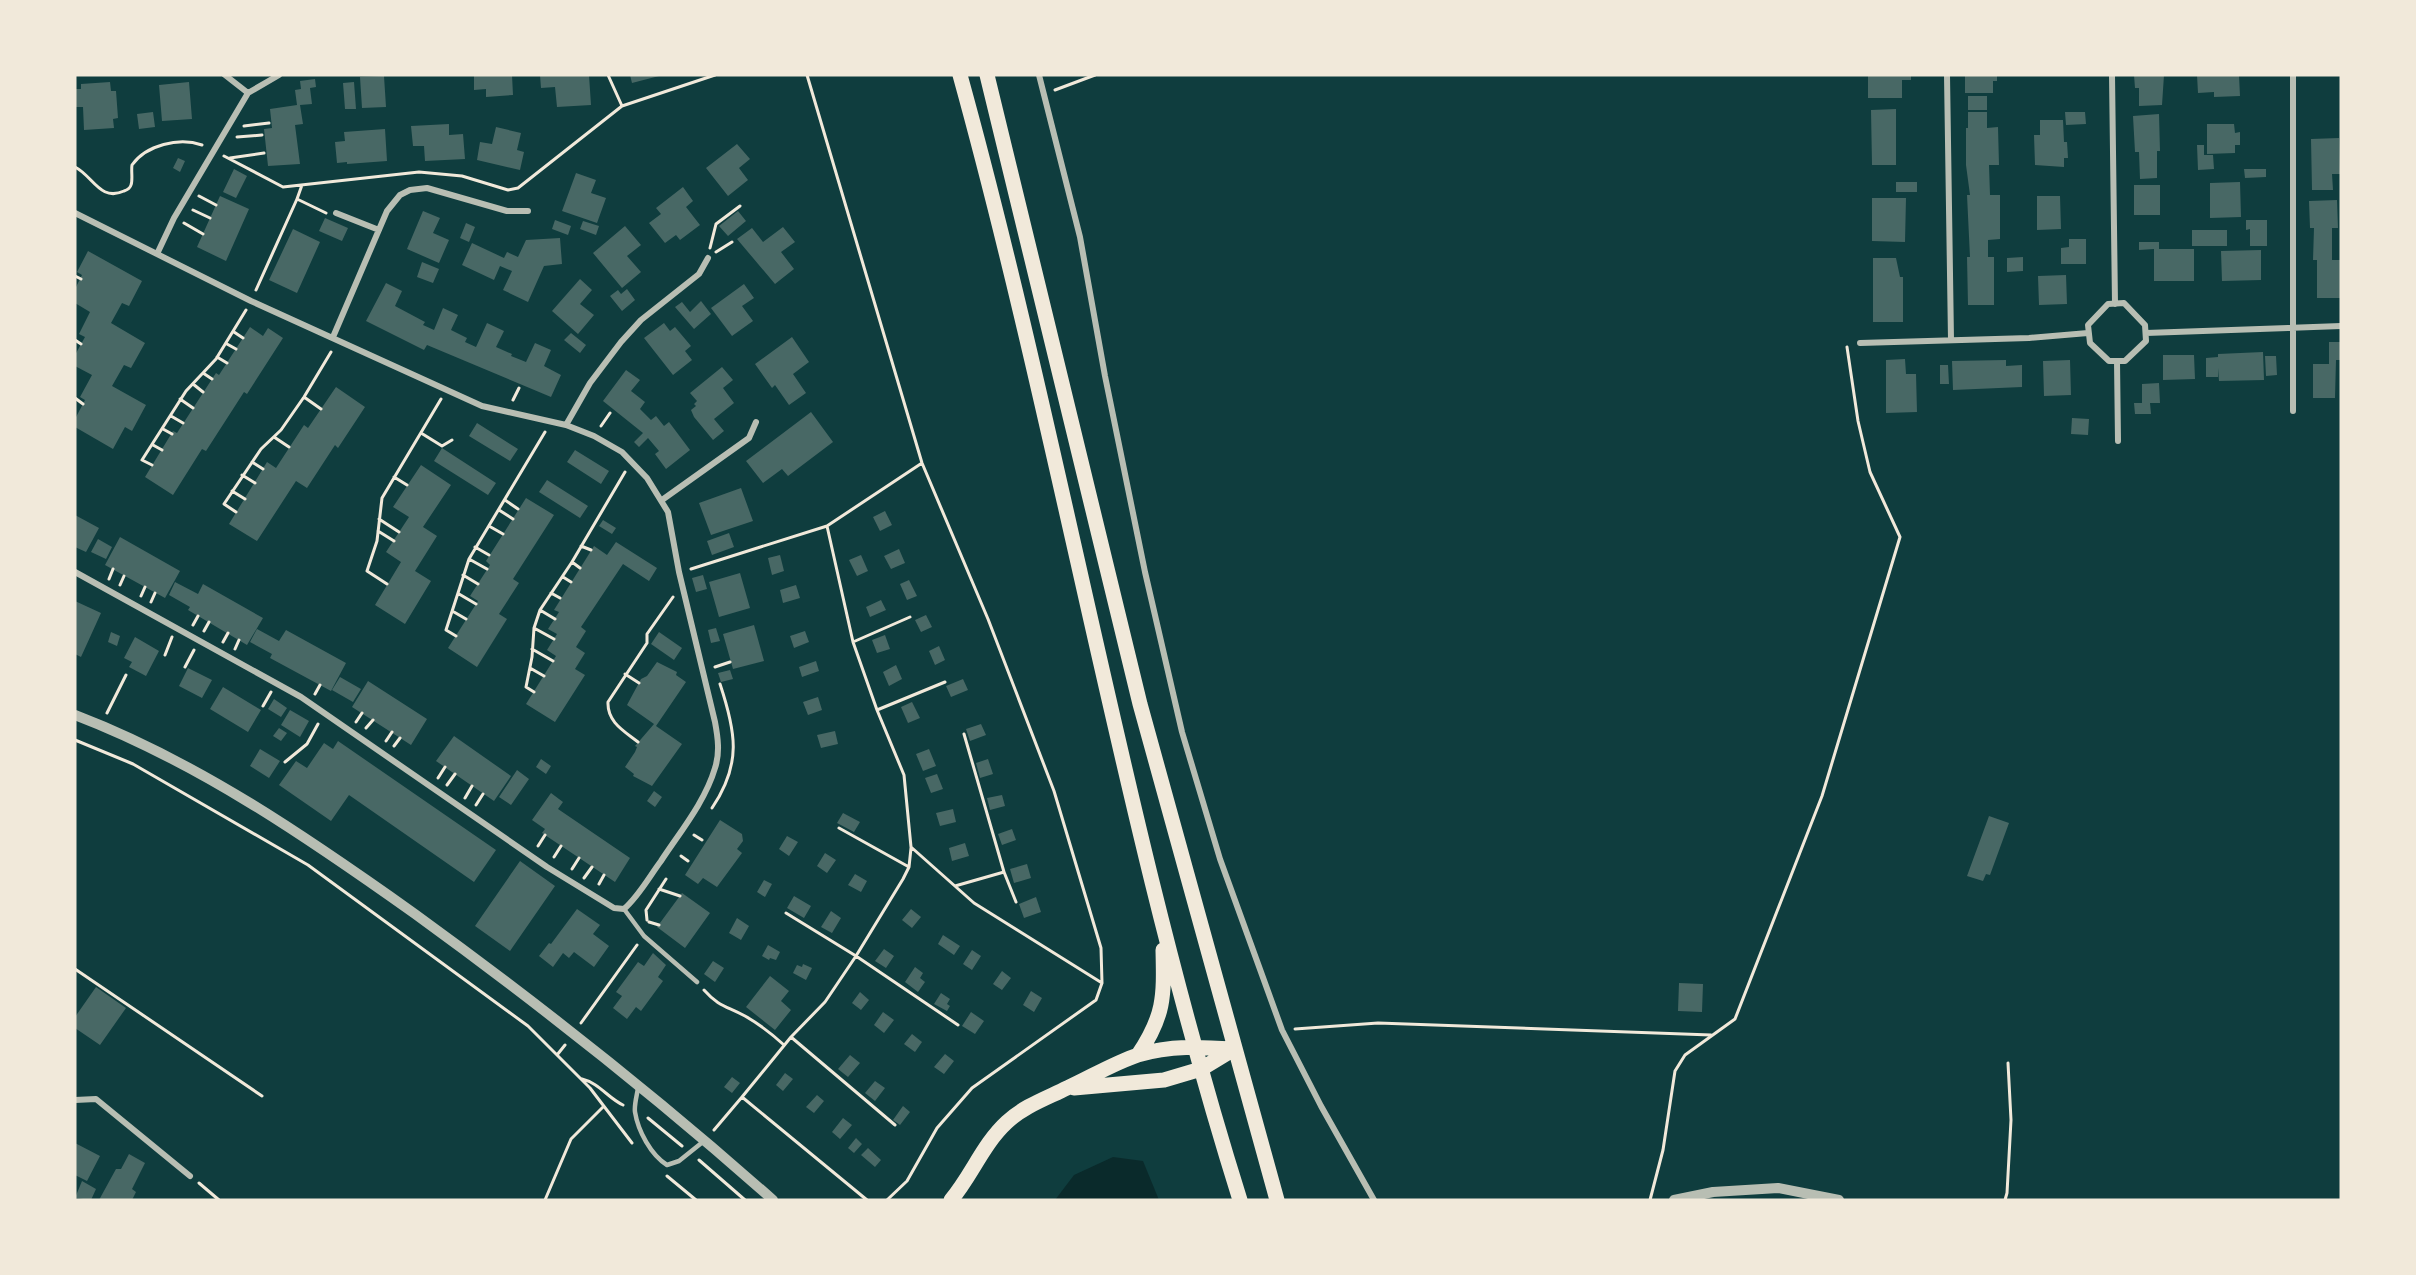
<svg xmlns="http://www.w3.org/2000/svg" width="2416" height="1275" font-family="Poppins,sans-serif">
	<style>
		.water { fill: #0a2a2b }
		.building { fill: #486865 }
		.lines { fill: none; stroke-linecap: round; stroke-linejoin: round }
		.path { stroke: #f1e9da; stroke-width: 3 }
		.service { stroke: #b8beb3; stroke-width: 4.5 }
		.minor { stroke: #b8beb3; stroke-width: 6 }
		.tertiary { stroke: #b8beb3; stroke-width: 10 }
		.primary { stroke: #f1e9da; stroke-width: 15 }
	</style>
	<rect width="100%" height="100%" fill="#0f3d3e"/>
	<path class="water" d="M1113,1157L1143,1161L1159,1200H1055L1074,1175Z"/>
	<path class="building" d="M474,75H512L513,95L486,97V89L474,90Z
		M540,75H589L591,105L557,107L555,87L541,88Z
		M630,75H659V76L632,83Z
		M1868,75H1911V80H1902V98H1868Z
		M1965,75H1997V81H1993V93H1965Z
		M2134,75H2164L2162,105L2139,106V88H2135Z
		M2197,75H2239L2240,96L2214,97V92L2198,93Z
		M384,76L386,107L362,108L360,77Z
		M315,79L316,87L310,88L312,104L300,105L303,124L295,125L300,164L268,166L264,129L272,128L270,109L297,105L295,90L301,89L300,81Z
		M110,82L111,91H116L118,118L113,119L114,128L84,130L83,107H75V89H81V84Z
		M189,82L192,119L162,121L159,85Z
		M354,82L356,109H345L343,83Z
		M1968,96H1987V110H1968Z
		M1896,109V165H1872L1871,110Z
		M153,112L155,127L139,129L137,114Z
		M1968,112H1987V128L1998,127L1999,165H1989L1990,195H2000V239L1988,240V257H1994V305H1968L1967,257H1970L1967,195H1970L1966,165V128H1968Z
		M2065,112H2085L2086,124L2066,125Z
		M2159,114L2160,151H2157V178L2140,179L2139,152H2135L2133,116Z
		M2040,120H2063L2064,142H2067L2068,158H2064V167L2035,165L2034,135H2040Z
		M449,124V135L463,134L465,159L425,161L424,146H413L411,126Z
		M2207,124H2234L2235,133L2240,132V145H2235V153L2207,154Z
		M496,127L521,133L517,150L524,152L520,170L477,160L480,142L492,144Z
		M385,129L387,161L347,164V162L337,163L335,142L345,141L344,132Z
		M2339,138L2340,174H2332L2333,190H2312L2311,139Z
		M737,144L750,159L739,168L748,180L728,196L706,168Z
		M2197,145H2204V155H2213L2214,169L2198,170Z
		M178,158L185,161L180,172L173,168Z
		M234,169L247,176L236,198L223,192Z
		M2244,169H2266V177L2245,178Z
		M576,173L596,180L591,193L606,198L597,223L562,211Z
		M1896,182H1917V192H1896Z
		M2240,182L2241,217L2210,218V183Z
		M2134,185H2160V215H2134Z
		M683,187L693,201L686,207L700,225L680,240L676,235L665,243L649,223L661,214L656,208Z
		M220,196L249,209L226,261L197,247Z
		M2037,196H2060L2061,229L2037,230Z
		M1872,198H1906L1905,242L1872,241Z
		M2337,200L2338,228H2332V260H2341V298H2317V260H2313L2314,228H2310L2309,201Z
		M423,211L440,218L433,233L449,240L439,263L407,249Z
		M738,211L746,221L728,236L719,226Z
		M325,218L348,228L342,241L319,231Z
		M555,220L571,226L568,235L552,229Z
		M2246,220H2267V246H2250V229L2246,230Z
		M583,221L599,226L596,235L580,229Z
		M466,223L475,227L469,242L460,238Z
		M625,226L641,245L627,256L641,272L622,288L593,253Z
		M783,227L795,242L781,252L794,269L775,284L737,239L752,228L763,242Z
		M293,229L320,242L297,293L269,280Z
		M2192,230H2227V246H2192Z
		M560,238L562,264L544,266L528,302L503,290L512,271L500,266L494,280L462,265L472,243L504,258L507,252L518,257L526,240Z
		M2069,239H2086V264H2061V248L2069,247Z
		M2139,242H2159V249H2194V281H2154V249L2139,250Z
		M2261,250V280L2222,281L2221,251Z
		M88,251L142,281L129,306L122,303L111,323L145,343L131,368L124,365L112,386L146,405L132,431L125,427L113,449L75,427V419L85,400L80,397L92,375L75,366V355L85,337L79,334L90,312L75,303V289L82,275L77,272Z
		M2023,257V271L2007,272V258Z
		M1873,258H1896L1900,277H1903V322H1873Z
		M422,262L439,269L433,283L417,277Z
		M2066,275L2067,304L2039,305L2038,276Z
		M580,279L592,290L580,304L594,315L578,334L552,311Z
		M386,283L402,291L395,306L425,322L423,325L434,330L443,308L458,315L451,330L467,338L465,342L476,347L487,323L504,331L496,347L512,354L511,356L526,362L535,343L551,350L544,366L561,375L551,397L427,345L424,350L366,321Z
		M744,284L754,298L742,306L753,321L732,336L711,308Z
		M627,289L635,300L622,311L610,296L618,290L621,294Z
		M701,301L711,314L694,329L675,307L682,302L690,312Z
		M664,323L670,331L675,327L691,346L685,351L692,360L673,375L644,338Z
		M250,327L263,336L268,328L283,338L247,394L244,392L206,451L202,449L173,495L145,477L173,431L177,433L212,379L216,373L219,375Z
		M571,333L586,345L580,353L564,340Z
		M792,337L809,362L793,374L806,393L789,405L775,385L772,388L755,364Z
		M2329,342H2341V360H2336L2335,398H2313V364H2329Z
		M2263,352L2264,380L2219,381L2218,368V377H2206V358L2218,357V354Z
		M2163,355H2194L2195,379L2163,380Z
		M2265,356H2276L2277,375L2266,376Z
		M1905,359L1906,374H1916L1917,412L1886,413V360Z
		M2006,360V366L2022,365V387L1953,390L1952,361Z
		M2070,360L2071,395L2044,396L2043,361Z
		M1940,365H1948L1949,384H1940Z
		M722,367L733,380L723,388L734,403L714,419L724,431L713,440L694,417L691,410L696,406L694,404L697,401L690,393Z
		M626,370L640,380L631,391L645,402L640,409L651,420L656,416L664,426L669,422L690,450L666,469L655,454L659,451L648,438L639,447L634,442L643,433L603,401Z
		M2159,383L2160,403H2150L2151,414H2135L2134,403H2142V384Z
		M336,387L365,407L338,448L335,445L307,488L296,481L257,541L229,524L267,462L276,468L304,425L308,428Z
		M811,412L833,442L788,476L782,469L763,483L746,461Z
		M2072,418L2089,419L2088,435L2071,434Z
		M477,423L518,449L510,461L469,436Z
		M442,448L496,483L488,495L434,461Z
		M575,450L609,471L601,484L567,462Z
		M421,465L451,485L423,527L437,536L415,571L431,581L405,624L375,605L401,562L386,552L409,517L393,507Z
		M547,480L588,506L580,518L539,492Z
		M741,488L753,521L711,535L699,503Z
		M526,498L554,515L513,579L519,583L499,614L507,619L477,667L448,648L478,601L470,596L490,565L486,561Z
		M885,511L892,525L880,531L873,517Z
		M75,515L99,528L86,552L75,547Z
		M603,520L616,528L612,534L599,526Z
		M729,533L734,547L712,555L707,541Z
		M120,537L180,571L165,598L105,565Z
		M98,539L112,547L106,559L91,552Z
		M616,542L657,568L649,581L623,564L581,627L586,631L576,647L585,653L575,669L585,675L555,722L526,704L556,656L547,650L557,634L548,629L559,612L554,610L594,546L607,555Z
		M899,549L905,563L891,569L884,556Z
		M780,555L784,571L772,575L768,558Z
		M861,555L868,571L857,576L849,560Z
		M740,573L750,608L719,617L709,582Z
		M703,575L707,589L696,592L692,578Z
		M909,580L917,596L907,600L900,584Z
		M175,582L198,594L203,584L263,618L247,645L188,610L190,607L169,595Z
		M796,585L800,598L783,603L780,590Z
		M881,600L886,610L870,617L866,607Z
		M75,601L101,613L81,657L75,654Z
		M926,615L932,627L921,632L915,620Z
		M754,625L764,661L733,669L723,634Z
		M716,628L720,641L711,643L708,630Z
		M257,629L279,641L286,630L346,663L331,691L270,658L272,654L250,642Z
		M805,631L809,642L794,648L790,636Z
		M111,632L120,636L117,646L108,642Z
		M659,632L682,648L674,660L651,644Z
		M885,635L890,649L877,653L872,640Z
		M135,637L159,651L146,676L129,667L132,662L124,658Z
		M939,646L945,660L935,665L929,651Z
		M816,661L819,671L802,677L799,667Z
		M657,662L677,672L676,675L686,682L656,726L682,744L652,786L633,776L634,774L625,767L635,752L637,747L635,746L654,724L627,705L641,679L647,676Z
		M896,665L902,679L889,686L883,672Z
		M188,668L212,680L202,698L179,686Z
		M730,670L733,679L721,682L718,673Z
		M340,677L361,689L353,702L332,690Z
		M963,679L968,690L951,697L946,686Z
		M368,681L427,719L411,745L352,707Z
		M223,687L261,710L248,732L210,709Z
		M818,697L822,710L808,715L803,702Z
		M274,699L287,708L281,717L268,709Z
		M912,702L920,718L908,723L901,707Z
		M290,710L309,721L300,737L281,725Z
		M981,724L986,735L970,741L966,729Z
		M279,728L287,733L281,741L273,736Z
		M835,731L838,744L821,748L817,735Z
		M454,736L511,776L494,801L436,761Z
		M338,741L496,850L474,882L349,795L331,821L279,785L296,761L307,768L324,743L333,749Z
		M260,749L280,761L269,778L250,766Z
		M929,749L936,766L923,771L916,754Z
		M541,759L551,766L546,774L536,767Z
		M988,759L993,774L980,778L976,763Z
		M517,770L529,779L511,805L499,797Z
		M937,774L943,789L931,793L925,778Z
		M654,791L662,797L655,807L647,801Z
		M551,793L563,802L558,809L630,858L615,882L542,833L545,829L532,820Z
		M1002,795L1005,806L990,810L987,798Z
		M953,809L956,822L940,826L936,813Z
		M843,813L860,822L854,832L837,823Z
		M1989,816L2009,823L1990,875L1986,874L1983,881L1967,876Z
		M720,820L742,834L743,841L737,849L742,853L717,887L703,878L698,884L685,875Z
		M1012,829L1016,840L1002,845L998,834Z
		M787,836L798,842L789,856L779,849Z
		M965,843L969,856L952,861L949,848Z
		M825,853L836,860L827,873L817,866Z
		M520,861L555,886L510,951L475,926Z
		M1027,864L1031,878L1014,883L1010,869Z
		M855,874L867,881L861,892L848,885Z
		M764,880L772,884L765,897L757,892Z
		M682,893L710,913L685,948L657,927Z
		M794,896L811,906L804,918L787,908Z
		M1036,897L1041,912L1024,918L1019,904Z
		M577,909L600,925L593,934L609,946L594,967L574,952L569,958L563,953L553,967L539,956L549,943L551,944Z
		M911,909L921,917L912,928L902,920Z
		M831,911L841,918L832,933L821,927Z
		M737,918L749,926L741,940L729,933Z
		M943,935L960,946L954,955L938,944Z
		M768,945L780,952L776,960L770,958L769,960L762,956Z
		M884,949L894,956L886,968L875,961Z
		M972,950L981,956L972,970L963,964Z
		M653,953L666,965L658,977L663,981L641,1011L636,1007L627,1019L613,1008L622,996L616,992L638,962L644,966Z
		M713,961L724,968L715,982L704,974Z
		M803,964L812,968L806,980L793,973L797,965L802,967Z
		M915,967L923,973L920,978L925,982L918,992L905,982Z
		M1002,971L1011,978L1002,990L993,984Z
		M770,976L789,991L781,1001L791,1010L775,1030L746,1007Z
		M1679,983L1703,984L1702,1012L1678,1011Z
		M96,987L126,1008L100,1045L75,1028V1017Z
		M1031,991L1042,998L1034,1012L1023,1005Z
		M860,992L869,1000L861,1010L852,1003Z
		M941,993L950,999L947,1004L950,1006L947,1011L934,1004Z
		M883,1012L894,1020L884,1033L874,1025Z
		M971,1012L984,1021L975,1034L962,1026Z
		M912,1034L922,1042L915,1052L904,1044Z
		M945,1054L954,1061L944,1074L934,1067Z
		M850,1055L860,1063L848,1077L838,1069Z
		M785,1073L793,1079L783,1091L776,1085Z
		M732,1077L740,1083L732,1093L724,1087Z
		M875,1081L885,1088L875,1101L865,1093Z
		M817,1095L824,1101L814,1113L806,1107Z
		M903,1106L910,1112L900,1125L893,1120Z
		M843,1118L852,1125L840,1139L832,1132Z
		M856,1138L862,1144L854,1153L848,1148Z
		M75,1143L100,1156L87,1181L75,1175Z
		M868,1148L881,1160L875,1167L861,1155Z
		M129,1154L145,1163L132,1189L136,1192L132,1200H99L116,1169H121Z
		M82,1181L96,1189L91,1200L75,1198Z"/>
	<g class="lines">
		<path class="path" d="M608,75L622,106
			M807,75L922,463L988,619L1054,791L1101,948L1102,983L1096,1000L972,1088L937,1128L907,1181L887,1200
			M1055,90L1095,75
			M244,126L269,123
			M237,137L262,135
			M224,156L283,187L419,172L462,176L508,190L518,188L622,106L715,75
			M230,158L264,153
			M75,167C93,176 100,202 124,191C127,190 130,189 131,185C133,180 131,171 132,165C146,145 179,137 202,145
			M199,196L216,205
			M297,199L326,213
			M193,210L210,218
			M184,223L203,234
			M710,248L716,224L740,206
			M716,252L732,242
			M75,276L81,279
			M256,290L297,199L302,185
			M234,332L243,338
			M75,340L81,344
			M227,344L236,349
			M217,357L227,363
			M203,373L212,379
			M193,384L203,392
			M304,397L321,409
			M75,398L83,404
			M180,399L193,408
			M513,400L519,388
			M171,416L183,423
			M601,426L610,413
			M163,429L172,434
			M421,433L442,446L452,440
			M274,437L289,447
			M153,445L162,450
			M252,462L263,469
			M152,465L142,460L186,391L216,359L246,310
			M242,475L255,483
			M394,477L407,485
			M232,491L245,499
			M505,500L518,509
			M499,510L513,519
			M236,512L224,504L261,449L281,430L304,397L331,352
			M379,519L399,532
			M489,526L503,534
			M827,526L922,463
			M378,531L394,541
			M581,546L591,550
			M475,547L489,555
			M469,559L487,569
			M572,562L580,568
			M691,569L827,526L853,642L877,710L904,775L911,847L974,903L1102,983
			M463,575L478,584
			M563,577L571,582
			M109,579L113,569
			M387,584L367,571L377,541L382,498L441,399
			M120,585L124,576
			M551,593L560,598
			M459,594L476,604
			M141,596L145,587
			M151,602L155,593
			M540,610L555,619
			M454,612L466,619
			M193,625L198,616
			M534,628L554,639
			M204,631L209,622
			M456,636L446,630L469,559L545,432
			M223,642L228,633
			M853,642L910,617
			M235,649L239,640
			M532,649L553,661
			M165,655L172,637
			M185,667L194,650
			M715,667L730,662
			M530,668L544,676
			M625,674L639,683
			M534,692L526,687L532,657L534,628L540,610L572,562L625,472
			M315,694L320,685
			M263,706L271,692
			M877,710L945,682
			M107,713L126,675
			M356,722L362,713
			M366,728L373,720
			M964,734L1004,872L1016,902
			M75,740L133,764L308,865L528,1026L590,1088L632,1143
			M386,741L392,732
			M638,742C624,731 607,722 608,702L647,643V634L673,597
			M394,746L400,738
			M285,762L307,744L318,724
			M438,778L445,767
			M447,785L455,774
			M465,798L472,786
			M476,805L483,794
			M712,808C742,764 736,732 720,684
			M839,828L909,867
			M694,835L702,840
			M538,846L545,835
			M681,856L688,861
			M554,857L561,846
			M572,869L579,858
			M584,878L592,867
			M599,884L604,875
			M955,886L1004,872
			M659,889L680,896
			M786,913L856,956L958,1025
			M647,920L646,910L666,879
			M649,922L659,925
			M75,969L262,1096
			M704,990C719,1007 727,1006 745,1016C759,1024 772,1034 784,1045
			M581,1023L637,945
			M1295,1029L1378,1023L1711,1035
			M791,1037L895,1125
			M557,1055L565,1045
			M582,1079C599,1083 608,1098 623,1105
			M742,1097L791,1037L825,1002L856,956L903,879L909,867L911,848
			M648,1118L682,1146
			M714,1130L742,1097L867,1200
			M699,1160L745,1200
			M667,1176L696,1200
			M199,1183L219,1200
			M545,1200L571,1139L603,1107
			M1650,1200L1663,1150L1675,1071L1685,1055L1735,1019L1822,796L1900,537L1870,472L1858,421L1847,347
			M2005,1200L2007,1193L2011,1120L2008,1063"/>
		<path class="service" d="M624,909L644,936L697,982
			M638,1088C637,1095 634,1105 635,1112C638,1131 651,1155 667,1165L679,1161L704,1141"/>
		<path class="minor" d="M225,75L248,93
			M1039,75L1080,237L1105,376L1145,572L1182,732L1220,859L1282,1030L1321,1106L1374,1200
			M1947,75L1951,340
			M2112,75L2115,304
			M75,213L251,301L482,406L566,425L594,436L622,452L647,478L668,512L679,572L715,722C718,738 720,753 715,768C705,802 680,832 661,861C649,877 639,896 624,909L614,908L547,867L301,697L75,572
			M336,213L379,230
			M157,254L174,218L248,93L279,75
			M2124,303L2145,325L2146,341L2125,361H2109L2090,343L2088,325L2108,304Z
			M2146,333L2341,326
			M333,337L387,211L400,195L410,190L427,188L507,211H528
			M1860,343L2029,338L2088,333
			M2117,361L2118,441
			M2293,411V75
			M566,425L590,383L621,342L641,320L699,274L708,258
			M662,500L749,438L756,422
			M75,1100L96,1099L190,1176"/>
		<path class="tertiary" d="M75,715C198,762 308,838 415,914C539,1004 658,1098 773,1200
			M1674,1200L1713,1192L1778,1188L1839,1200"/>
		<path class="primary" d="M960,75C1063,448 1124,831 1240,1200
			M987,75L1140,704L1277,1200
			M1138,1055C1165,1015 1164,996 1163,950
			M1074,1088L1164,1080L1201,1069L1234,1049
			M951,1200C972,1175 983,1144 1007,1122C1024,1106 1047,1098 1067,1088C1091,1077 1114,1063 1138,1055C1170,1045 1202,1047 1234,1049"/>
	</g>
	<rect width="2416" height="1275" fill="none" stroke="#f1e9da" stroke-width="153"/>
</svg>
